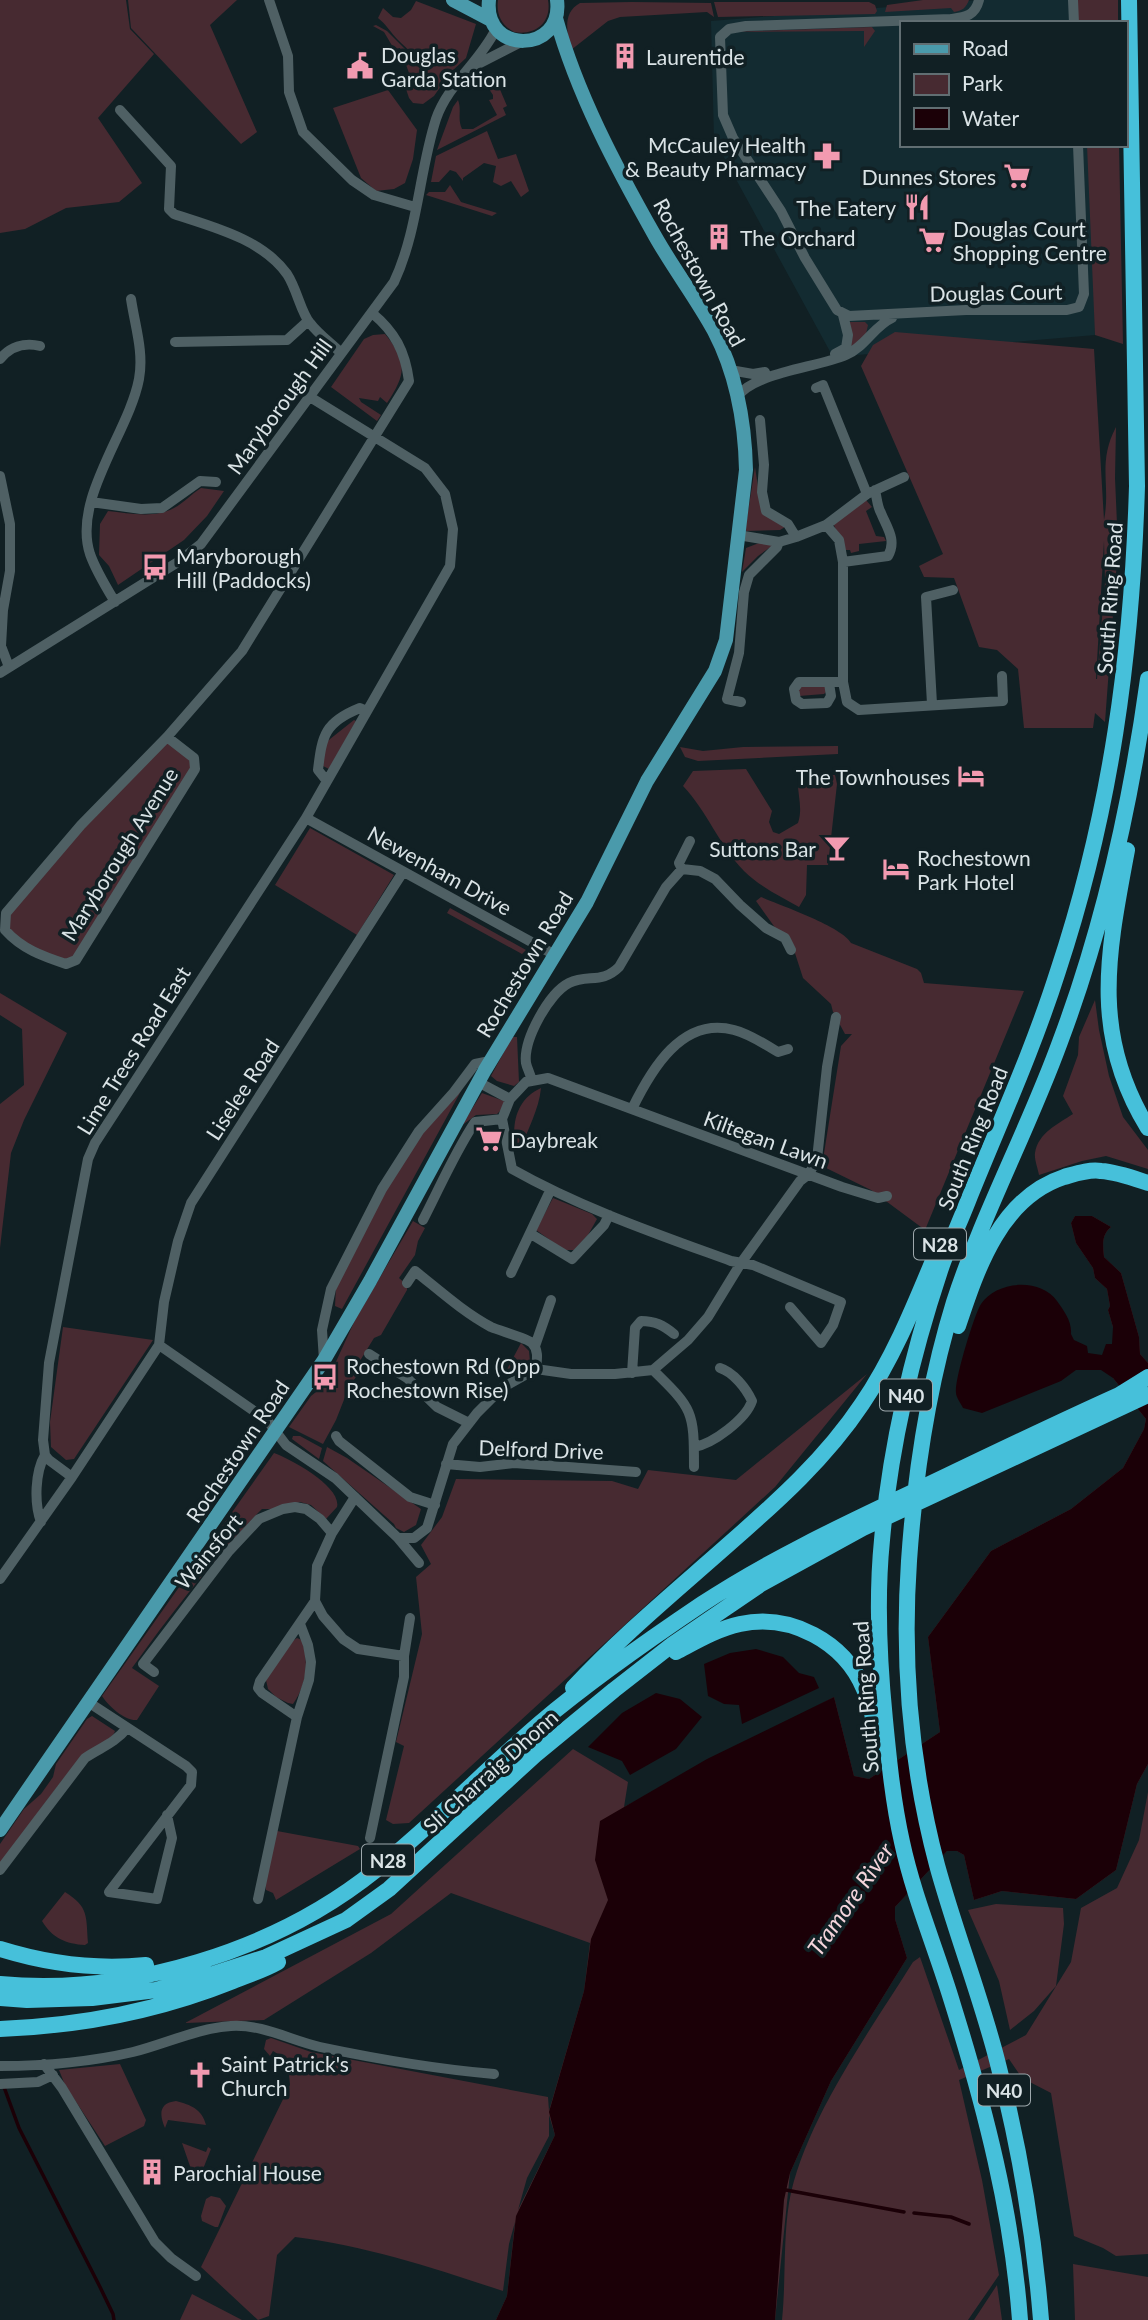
<svg xmlns="http://www.w3.org/2000/svg" width="1148" height="2320" font-family="Lato,sans-serif">
	<style>
		.built { fill: #132b31 }
		.green { fill: #472a31; fill-rule: evenodd }
		.water { fill: #1b0007 }
		.lines { fill: none; stroke-linecap: round; stroke-linejoin: round }
		.stream { stroke: #1b0007; stroke-width: 3.5 }
		.minor { stroke: #4f6064; stroke-width: 10 }
		.major { stroke: #4a9aab; stroke-width: 14 }
		.highway { stroke: #46c0da; stroke-width: 16 }
		.labels { text-anchor: middle; dominant-baseline: central; stroke-width: 7; stroke-linejoin: round; paint-order: stroke }
		.shield { fill: #112024; stroke: #9ea8ac; stroke-width: 2 }
		.shield-label { font-size: 19px; font-weight: bold; fill: #dae3e6 }
		.poi-label { font-size: 21px; fill: #dae3e6; stroke: #112024; text-anchor: start }
		.street-label { font-size: 21px; fill: #dae3e6; stroke: #112024 }
		.water-label { font-size: 23px; font-style: italic; fill: #f5d5dc; stroke: #112024 }
	</style>
	<rect width="100%" height="100%" fill="#112024"/>
	<path class="built" d="M978,0H1092V23H901V145H1093L1095,335L833,357L714,139L711,21Z"/>
	<path class="green" d="M0,0H126L130,29L154,54L98,118L142,183L119,202L66,208L25,229L0,233Z
		M128,0H237L210,25L257,132L241,144L131,28Z
		M498,0H548C552,22 536,36 514,32C501,25 496,14 498,0Z
		M923,0H969C966,8 962,11 954,12L951,8L885,12L887,5Z
		M1076,0H1118V23H1077Z
		M416,1L476,24L466,58L450,73L434,96L423,104L413,103L409,98L402,77L409,73L400,48L394,49L384,32L373,26L376,25L387,31L422,66C415,55 407,49 398,40C391,33 386,24 378,18L383,8L393,17L401,18L411,10Z
		M632,2L711,3L714,17L707,12L620,17L608,21L571,50C567,32 562,13 580,3Z
		M714,2H869L875,5L877,11L875,14L718,17Z
		M872,27L875,31L864,47V31L729,32Z
		M493,73L507,106L503,108L506,115L437,150L453,107L458,100C462,110 457,119 462,129H473L497,115L489,100L493,99V95L483,80Z
		M388,90L417,130L413,159L405,183L394,189L376,191L361,178L333,108Z
		M487,131L498,159L516,154L529,191L521,197L511,181L501,186L493,182L496,166L484,163L463,178V181L456,172L450,170L439,182H431L436,156Z
		M1087,145H1119L1123,344L1095,335Z
		M450,185L461,202L497,213L492,216L426,195L429,192H445Z
		M848,322H865L868,325L866,334L851,349Z
		M895,332L1094,349L1104,520C1111,485 1097,463 1116,427L1115,478L1118,547L1105,722L1095,713L1093,728H1024L1018,669L997,650L979,647L954,578L924,577L919,566L943,554L861,366L873,345ZM1104,541L1105,582L1097,679H1096Z
		M385,334C408,362 406,374 387,403L380,397L378,401L359,398L361,402L381,415L377,421L331,387L364,339L373,335Z
		M755,467L761,507L785,527L780,530L745,531Z
		M201,488L224,491L207,516L184,540L118,585L109,566L99,555L100,524L108,511C129,513 154,519 174,508C184,503 191,494 201,488Z
		M866,500L872,507L866,511L876,536L884,537L886,541L859,544V551L851,553L850,550H845L832,521Z
		M759,543H776L758,556L742,572L746,548Z
		M825,685L826,692L824,694L799,696L797,686Z
		M354,720L356,721L329,769L323,766L325,743Z
		M167,737L194,758L195,769L76,960L66,964L8,934V910Z
		M838,746V754L698,761L685,757L680,747L703,751L743,747Z
		M746,769L772,811L769,822L773,832L779,834L798,823C804,805 795,791 799,773L835,775L837,784L828,865H807L806,895L799,907C781,897 759,886 744,871C719,845 707,811 683,786L693,771Z
		M310,828L394,875L357,935L275,885Z
		M761,897C780,905 843,927 851,943L917,969L921,973L924,983L1024,991L925,1230L871,1190L822,1166L841,1046L852,1034H845L839,1023L840,1016L833,1012L831,1004L803,978L793,947L776,929L756,901Z
		M450,908L526,950L522,954L447,913Z
		M0,993L67,1033L24,1120L11,1153L0,1248V1104L24,1085L22,1029L0,1015Z
		M1095,1000L1099,1030L1109,1076L1123,1117L1148,1150V1169L1106,1156L1082,1161L1039,1175C1038,1169 1034,1159 1035,1153C1038,1133 1058,1124 1073,1114L1063,1096L1078,1055L1079,1037Z
		M512,1037H517L519,1082L514,1086L497,1081L491,1076Z
		M467,1080L342,1309L335,1306L336,1286L385,1189L421,1133Z
		M541,1088C539,1110 527,1130 520,1151H517C510,1126 516,1099 541,1088Z
		M482,1093L504,1101V1107L497,1114L476,1115L461,1126Z
		M553,1198L592,1214L597,1219L588,1235L574,1250H564L536,1230Z
		M1075,1216H1092L1111,1227C1101,1235 1103,1246 1104,1257L1121,1273L1139,1337L1140,1354L1148,1363V1764L1137,1784L1116,1870L1076,1899L1002,1891L974,1900L964,1855L957,1851H947L895,1907V1919L907,1958L831,2081L790,2173L775,2320H496L507,2296L515,2222L509,2244L503,2291C434,2268 367,2246 295,2237L277,2255L269,2316L258,2320L201,2267L290,2085C289,2069 287,2059 273,2051L270,2056L264,2049L266,2040L271,2038L311,2052L548,2097L549,2111L584,1991L590,1943L451,1893L371,1953L264,2020L185,2023L391,1914L573,1749L628,1782L624,1807L834,1697L854,1776L869,1779L940,1732L928,1637L991,1551L1071,1509L1123,1468L1144,1429L1146,1419L1113,1378V1327L1108,1310L1110,1306L1107,1289L1095,1278L1093,1268L1076,1243L1071,1223ZM549,2115L555,2135L518,2210L527,2178L549,2136Z
		M413,1221L425,1228L418,1241L415,1255L399,1278L407,1285V1290L381,1335L374,1338L358,1364V1374L349,1387L336,1420L323,1444L289,1427L311,1396L321,1388L329,1377L355,1320Z
		M63,1327L153,1340L74,1459L66,1460L51,1447L50,1422Z
		M521,1343L529,1351L530,1362L505,1373Z
		M867,1374L775,1487L409,1823L393,1824L386,1820L404,1746L396,1742L422,1634L416,1577L431,1564L421,1545L442,1517L456,1479L612,1481L638,1489L648,1470L736,1480Z
		M293,1436H300L322,1448L319,1459L292,1439Z
		M327,1447L347,1458L421,1509L416,1525L404,1532L396,1528L394,1524L323,1461Z
		M274,1453C291,1459 342,1487 337,1507L326,1519L311,1505L300,1502L283,1509H262C214,1558 172,1612 132,1668L159,1686L137,1720C125,1721 108,1706 102,1696Z
		M297,1638L302,1640C309,1663 307,1684 293,1704L288,1703L276,1697L268,1689L266,1680L290,1643Z
		M92,1716L115,1731C111,1743 92,1745 82,1756C52,1791 27,1829 0,1866V1844L24,1809L41,1794L53,1777L56,1764L87,1719Z
		M1148,1792V2254L1116,2256L1103,2248L1074,2236L1051,2093L1022,2078L1009,2059L959,2080L982,2180L999,2275L968,2320H782C786,2281 783,2241 789,2203C803,2123 870,2031 913,1962L920,1957L959,2070L1026,2035L1071,1962L1081,1908L1117,1888L1139,1840Z
		M277,1831L358,1846L360,1849L276,1900L273,1893L266,1890L265,1884Z
		M65,1892C89,1907 86,1916 88,1943L85,1945C66,1944 52,1938 42,1921Z
		M996,1904L1063,1908L1064,1924L1056,1986L1034,2011L1010,2030L999,1981L968,1910Z
		M120,2064L146,2120L144,2126L105,2146L65,2085L59,2070Z
		M176,2101C191,2105 202,2109 206,2125L168,2120L165,2128C159,2114 159,2103 176,2101Z
		M182,2143L206,2152L208,2147L211,2149L203,2169L199,2170L191,2169Z
		M211,2196L220,2198L226,2206L218,2227H215L202,2221L201,2216L206,2199Z
		M1073,2264L1148,2277V2320H1075Z
		M997,2285L1002,2320H974Z
		M192,2294L242,2320H180Z"/>
	<path class="water" d="M1075,1216H1092L1111,1227C1101,1235 1103,1246 1104,1257L1121,1273L1139,1337L1140,1354L1148,1363V1764L1137,1784L1116,1870L1076,1899L1002,1891L974,1900L964,1855L957,1851H947L895,1907V1919L907,1958L831,2081L790,2173L784,2200L775,2320H496L507,2296L516,2216L555,2135L549,2112L584,1991L591,1939L608,1900L595,1860L600,1821L707,1759L834,1697L854,1776L869,1779L940,1732L928,1637L991,1551L1071,1509L1123,1468L1144,1429L1146,1419L1113,1378L1101,1370H1076L1061,1381L982,1413L963,1408C961,1404 956,1397 956,1393C954,1381 974,1315 981,1304C996,1281 1040,1277 1057,1301C1064,1311 1072,1321 1071,1334L1074,1340L1087,1346L1088,1353L1102,1355L1106,1344H1112L1113,1327L1108,1310L1110,1306L1107,1289L1095,1278L1093,1268L1076,1243L1071,1223Z
		M756,1649L783,1657L799,1673L814,1677L819,1688L742,1724L739,1705L724,1704L708,1696L704,1664L730,1653Z
		M656,1693L680,1699L702,1717L676,1749L630,1775L622,1761L588,1747L622,1713Z"/>
	<g class="lines">
		<path class="stream" d="M4,2087L19,2128L100,2287L113,2314L114,2320
			M786,2190L904,2212
			M914,2213L951,2217L969,2224"/>
		<path class="minor" d="M269,0L288,56L289,92L303,132L352,180L374,195L415,207
			M979,0C975,16 965,17 951,19L746,26L729,29L720,37L723,115L733,138L781,211L805,258L837,310L849,316L966,310H1067L1079,307L1084,294L1078,145
			M1073,0L1074,23
			M476,65L521,42
			M120,110L171,166L169,209L174,214C213,227 262,239 287,274C297,289 301,313 310,323C318,334 331,343 341,353
			M175,342L287,340L308,321
			M835,354L846,348L848,335L843,315
			M0,359C10,347 24,342 40,346
			M730,370L753,374L765,372
			M816,388L823,385L867,494
			M737,397C755,372 816,368 846,355C865,347 874,326 892,318
			M760,420L764,465L762,492L766,511L788,524L796,537
			M0,476L10,524V571L3,610L1,646L9,667
			M91,502L141,509L162,508L200,481L216,482
			M826,525L839,540L843,562L888,556C897,540 887,528 881,513C877,506 877,498 875,490
			M738,535L779,542L796,537L826,525L867,494L904,477
			M843,562V682L847,702L859,710L1003,701L1002,676
			M115,602C106,587 96,571 90,554C72,499 129,432 139,379C144,352 135,326 131,299
			M0,673L178,562L201,544L394,282C418,231 419,172 436,119C448,84 480,62 496,29
			M829,683L831,696L827,703L802,704L796,700L794,689L799,682H843
			M741,702L727,699L739,653L744,592L749,575L777,547L779,542
			M932,704L926,597L953,590
			M167,737L194,758L195,769L76,960L66,964C42,956 22,949 5,930L6,913L81,825L167,737L242,651L409,381C405,351 395,332 372,313
			M326,780L318,770C322,735 325,722 360,708L367,711
			M306,818L555,955
			M682,869L679,863L690,841
			M478,1082L510,1099
			M526,1082L531,1078C530,1073 527,1068 526,1063C523,1040 549,993 569,983C588,974 602,984 619,967L666,887L682,869L700,871L715,879L740,905L766,928L785,938L791,950
			M632,1109C651,1070 682,1016 734,1030C750,1034 764,1044 778,1052L788,1049
			M423,1220C440,1187 455,1152 475,1122L502,1119
			M531,1234L572,1259L604,1225L609,1215
			M511,1273L550,1191
			M790,1307L821,1343L833,1325L841,1302L753,1265L731,1261C657,1234 581,1208 512,1169L502,1119L510,1099L526,1082L548,1078L842,1187L878,1198L887,1196
			M159,1345L267,1420L286,1445L335,1478L398,1538L419,1563
			M535,1346L551,1300
			M369,1354L407,1378L437,1407L469,1423
			M324,1360L322,1330L331,1289L382,1189L419,1131L454,1092L475,1064L490,1061
			M536,1369L571,1374H615L653,1370L688,1340L708,1317L741,1263L800,1181L809,1174L817,1159L827,1067L836,1017
			M653,1370C693,1409 694,1411 694,1467
			M632,1373L635,1328L641,1321C655,1321 663,1325 674,1334
			M336,1436L339,1441L410,1497L435,1505
			M694,1447C713,1444 746,1419 752,1401C746,1388 733,1372 720,1368
			M446,1464L480,1467L514,1463L636,1472
			M72,1477L49,1460L45,1455L43,1440L49,1363L88,1159L95,1143L306,818L450,566L453,529L445,494L425,468L310,397
			M41,1522C34,1503 35,1472 45,1455
			M332,1533L317,1566L315,1601L323,1616L343,1639L358,1649L404,1656
			M398,1538H414L427,1528L453,1444L477,1413L502,1388L536,1369C537,1360 539,1350 532,1343C527,1338 500,1331 491,1327C463,1312 439,1290 415,1271L407,1283
			M0,1579L72,1477L159,1345L164,1302L178,1241L191,1203L403,872
			M154,1672L143,1664L229,1551L259,1519L283,1509L295,1507L306,1509L320,1519L332,1533L355,1497
			M88,1702L186,1766L192,1772L191,1785L109,1892L157,1899L172,1838L167,1815
			M297,1717L262,1693L258,1688L260,1681L315,1601
			M370,1838L404,1677V1656L410,1618
			M0,1870L85,1758C101,1747 114,1744 127,1728
			M258,1899L297,1717L309,1680L311,1662L308,1645L300,1624
			M44,2064L62,2088L155,2242L171,2258L196,2276
			M0,2066C44,2066 90,2062 133,2052C165,2044 198,2028 231,2026C262,2024 290,2040 320,2047C377,2059 435,2069 494,2074
			M0,2084L38,2082L53,2075"/>
		<path class="major" d="M453,0L491,20
			M489,0C483,55 564,54 557,0
			M0,1830L324,1360L370,1281L485,1070L587,902L647,781L715,671L726,640L746,470C745,423 736,373 714,331C696,298 673,268 655,236C616,167 577,94 556,18"/>
		<path class="highway" d="M1127,850C1108,952 1090,1034 1148,1128
			M958,1326C977,1269 1000,1198 1064,1177C1075,1174 1089,1169 1101,1171C1117,1172 1133,1178 1148,1183
			M676,1652C697,1641 717,1629 740,1624C791,1613 844,1642 864,1689C872,1706 875,1728 878,1747
			M573,1688C621,1636 677,1590 730,1543C778,1501 826,1458 862,1404C894,1357 915,1304 937,1251
			M0,1949C48,1964 96,1970 146,1965
			M0,1984C129,1996 275,1951 376,1870C433,1825 484,1771 540,1723C591,1680 647,1641 702,1604C769,1560 841,1526 913,1492C982,1459 1050,1426 1119,1395L1148,1377
			M0,1998L27,2000L92,1998L156,1990L213,1974L266,1957L346,1920L389,1889L535,1755L614,1690L673,1644L761,1584L863,1528L1148,1395
			M0,2029C81,2026 158,2011 233,1981C248,1975 264,1970 278,1962
			M1020,2320C1012,2212 985,2108 953,2005C937,1951 914,1898 902,1842C893,1802 889,1761 885,1720C879,1660 876,1600 882,1540C890,1449 911,1358 940,1271C948,1247 959,1224 968,1201C999,1124 1033,1050 1058,971C1111,811 1132,654 1137,486L1129,0
			M1041,2320C1034,2233 1019,2145 997,2060C980,1994 955,1931 937,1865C911,1767 902,1663 909,1561C915,1474 928,1386 954,1302C983,1213 1028,1130 1060,1042C1104,925 1131,802 1148,679"/>
	</g>
	<defs>
		<g id="building-bare" transform="scale(2.1)"><path d="M-4-6H4V6H1V3H-1V6H-4ZM-2.5-4.3h1.7v1.8h-1.7ZM.8-4.3h1.7v1.8H.8ZM-2.5-1h1.7V.8h-1.7ZM.8-1h1.7V.8H.8Z" fill="#f29ab0" stroke="#112024" stroke-width="2.5" paint-order="stroke"/></g>
		<g id="civic-bare" transform="scale(2.1)"><path d="M-.6-6.5H3V-4.5H.6V-3L4-1V1h2V6H-6V1h2V-1L-.6-3ZM-1.2 2.5V6h2.4V2.5Z" fill="#f29ab0" stroke="#112024" stroke-width="2.5" paint-order="stroke"/></g>
		<g id="pharmacy-bare" transform="scale(2.1)"><path d="M-2-6h4v4h4v4h-4v4h-4v-4h-4v-4h4Z" fill="#f29ab0" stroke="#112024" stroke-width="2.5" paint-order="stroke"/></g>
		<g id="supermarket-bare" transform="scale(2.1)"><path d="M-6-5.5h2.5l.6 2H6L4.5 2H-2.5L-4.4-4H-6ZM-1.5 3.2a1.3 1.3 0 1 0 .1 0ZM3 3.2a1.3 1.3 0 1 0 .1 0Z" fill="#f29ab0" stroke="#112024" stroke-width="2.5" paint-order="stroke"/></g>
		<g id="restaurant-bare" transform="scale(2.1)"><path d="M-5-6h1v4h1v-4h1v4h1v-4h1v5L-1.5 .5V6h-2V.5L-5-1ZM5-6V6H3V1.5H1.5Q1.5-4 5-6Z" fill="#f29ab0" stroke="#112024" stroke-width="2.5" paint-order="stroke"/></g>
		<g id="bus-bare" transform="scale(2.1)"><path d="M-5-6H5V4H4V6H2V4H-2V6H-4V4H-5ZM-3.5-4V0h7V-4ZM-3.5 1.2v1.5H-2V1.2ZM2 1.2v1.5H3.5V1.2Z" fill="#f29ab0" stroke="#112024" stroke-width="2.5" paint-order="stroke"/></g>
		<g id="hotel-bare" transform="scale(2.1)"><path d="M-6-4.5h1.5V1H6V5H4.5V3h-9V5H-6ZM-4 0a1.8 1.8 0 1 1 3.6 0ZM.5 0V-2.5h3Q6-2.5 6 0Z" fill="#f29ab0" stroke="#112024" stroke-width="2.5" paint-order="stroke"/></g>
		<g id="bar-bare" transform="scale(2.1)"><path d="M-6-5H6L.8 .8V4.5H3.5V6h-7V4.5H-.8V.8Z" fill="#f29ab0" stroke="#112024" stroke-width="2.5" paint-order="stroke"/></g>
		<g id="church-bare" transform="scale(2.1)"><path d="M-1.2-6h2.4v3.5h3.3v2.4h-3.3V6h-2.4V-.1h-3.3v-2.4h3.3Z" fill="#f29ab0" stroke="#112024" stroke-width="2.5" paint-order="stroke"/></g>
	</defs>
	<g fill-rule="evenodd">
		<use href="#building-bare" x="625" y="56"/>
		<use href="#civic-bare" x="360" y="66"/>
		<use href="#pharmacy-bare" x="827" y="156"/>
		<use href="#supermarket-bare" x="1017" y="176"/>
		<use href="#restaurant-bare" x="917" y="207"/>
		<use href="#building-bare" x="719" y="237"/>
		<use href="#supermarket-bare" x="932" y="240"/>
		<use href="#bus-bare" x="155" y="567"/>
		<use href="#hotel-bare" x="971" y="776"/>
		<use href="#bar-bare" x="837" y="848"/>
		<use href="#hotel-bare" x="896" y="869"/>
		<use href="#supermarket-bare" x="489" y="1139"/>
		<use href="#bus-bare" x="325" y="1377"/>
		<use href="#church-bare" x="200" y="2075"/>
		<use href="#building-bare" x="152" y="2172"/>
	</g>
	<g class="labels">
		<g class="shield">
			<rect x="914" y="1228.5" width="52" height="31" rx="5"/>
			<rect x="880" y="1379.5" width="52" height="31" rx="5"/>
			<rect x="362" y="1844.5" width="52" height="31" rx="5"/>
			<rect x="978" y="2074.5" width="52" height="31" rx="5"/>
		</g>
		<g class="shield-label">
			<text x="940" y="1244">N28</text>
			<text x="906" y="1395">N40</text>
			<text x="388" y="1860">N28</text>
			<text x="1004" y="2090">N40</text>
		</g>
		<g class="poi-label">
			<text x="381" y="54">Douglas<tspan x="381" dy="24">Garda Station</tspan></text>
			<text x="646" y="56">Laurentide</text>
			<text x="806" y="144" text-anchor="end">McCauley Health<tspan x="806" dy="24">&amp; Beauty Pharmacy</tspan></text>
			<text x="996" y="176" text-anchor="end">Dunnes Stores</text>
			<text x="896" y="207" text-anchor="end">The Eatery</text>
			<text x="953" y="228">Douglas Court<tspan x="953" dy="24">Shopping Centre</tspan></text>
			<text x="740" y="237">The Orchard</text>
			<text x="176" y="555">Maryborough<tspan x="176" dy="24">Hill (Paddocks)</tspan></text>
			<text x="950" y="776" text-anchor="end">The Townhouses</text>
			<text x="816" y="848" text-anchor="end">Suttons Bar</text>
			<text x="917" y="857">Rochestown<tspan x="917" dy="24">Park Hotel</tspan></text>
			<text x="510" y="1139">Daybreak</text>
			<text x="346" y="1365">Rochestown Rd (Opp<tspan x="346" dy="24">Rochestown Rise)</tspan></text>
			<text x="221" y="2063">Saint Patrick's<tspan x="221" dy="24">Church</tspan></text>
			<text x="173" y="2172">Parochial House</text>
		</g>
		<g class="street-label">
			<text transform="translate(700 272) rotate(61)">Rochestown Road</text>
			<text transform="translate(996 292) rotate(-1)">Douglas Court</text>
			<text transform="translate(279 406) rotate(-54)">Maryborough Hill</text>
			<text transform="translate(1109 598) rotate(-86)">South Ring Road</text>
			<text transform="translate(119 854) rotate(-58)">Maryborough Avenue</text>
			<text transform="translate(440 870) rotate(29)">Newenham Drive</text>
			<text transform="translate(524 964) rotate(-59)">Rochestown Road</text>
			<text transform="translate(133 1050) rotate(-58)">Lime Trees Road East</text>
			<text transform="translate(242 1089) rotate(-57)">Liselee Road</text>
			<text transform="translate(972 1138) rotate(-68)">South Ring Road</text>
			<text transform="translate(766 1139) rotate(20)">Kiltegan Lawn</text>
			<text transform="translate(541 1449) rotate(2)">Delford Drive</text>
			<text transform="translate(237 1451) rotate(-56)">Rochestown Road</text>
			<text transform="translate(208 1551) rotate(-50)">Wainsfort</text>
			<text transform="translate(865 1697) rotate(-94)">South Ring Road</text>
			<text transform="translate(490 1771) rotate(-42)">Sli Charraig Dhonn</text>
		</g>
		<g class="water-label">
			<text transform="translate(850 1899) rotate(-55)">Tramore River</text>
		</g>
	</g>
	<rect x="900" y="21" width="228" height="126" fill="#112024" stroke="#616e72" stroke-width="2"/>
	<rect x="914" y="44" width="35" height="10" fill="#4a9aab" stroke="#616e72" stroke-width="2"/>
	<text x="962" y="56" font-size="21" fill="#dae3e6">Road</text>
	<rect x="914" y="74" width="35" height="21" fill="#472a31" stroke="#616e72" stroke-width="2"/>
	<text x="962" y="91" font-size="21" fill="#dae3e6">Park</text>
	<rect x="914" y="108" width="35" height="21" fill="#1b0007" stroke="#616e72" stroke-width="2"/>
	<text x="962" y="126" font-size="21" fill="#dae3e6">Water</text>
</svg>
